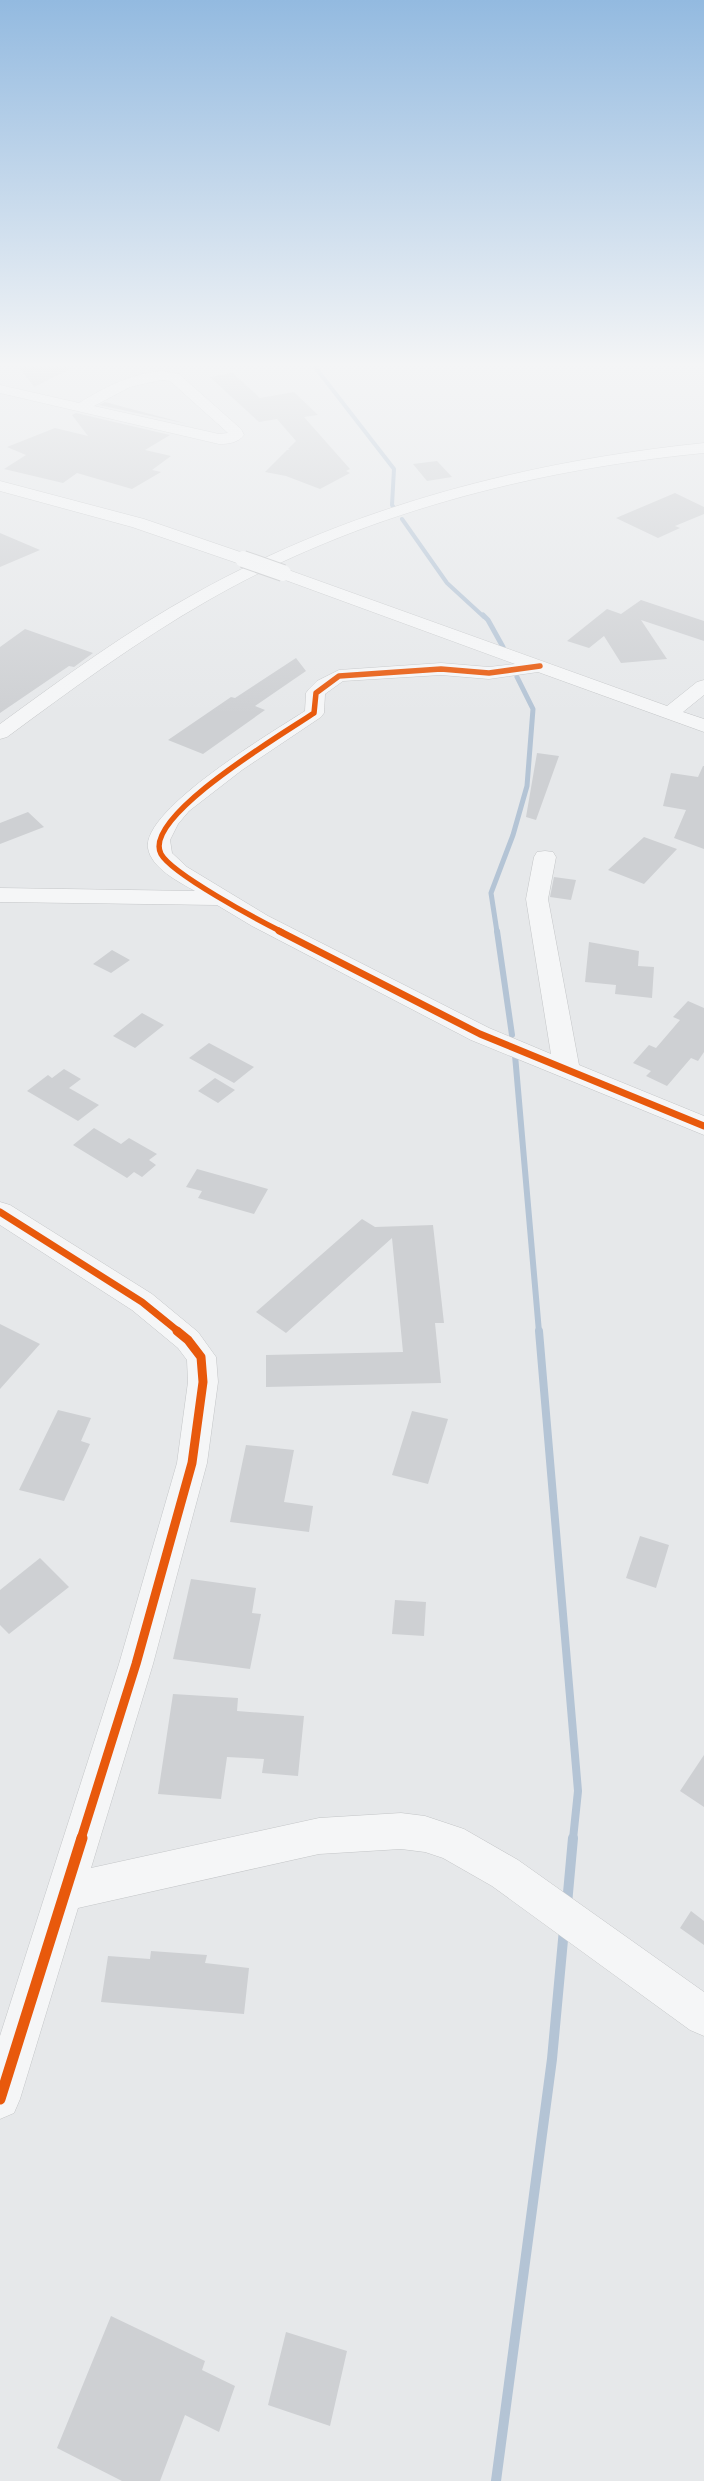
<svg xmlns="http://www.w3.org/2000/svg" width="704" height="2481" font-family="'Golos Text',sans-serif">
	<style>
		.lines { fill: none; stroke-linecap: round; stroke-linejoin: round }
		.stream-far4 { stroke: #b4c4d5; stroke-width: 4 }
		.stream-far3 { stroke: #b4c4d5; stroke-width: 5 }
		.stream-far2 { stroke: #b4c4d5; stroke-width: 6 }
		.stream-far1 { stroke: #b4c4d5; stroke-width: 8 }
		.stream { stroke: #b4c4d5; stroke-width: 10 }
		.building { fill: #ced0d3 }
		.minor-casing { stroke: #c4c6c8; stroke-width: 1 }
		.minor { fill: #f5f6f7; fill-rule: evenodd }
		.minor-bridge-casing { stroke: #c4c6c8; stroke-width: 18; stroke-linecap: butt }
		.minor-bridge { stroke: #f5f6f7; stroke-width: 16 }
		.cycleway-far3-casing { stroke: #f4f6f9; stroke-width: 8 }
		.cycleway-far2-casing { stroke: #f4f6f9; stroke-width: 10 }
		.cycleway-far1-casing { stroke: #f4f6f9; stroke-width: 12 }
		.cycleway-casing { stroke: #f4f6f9; stroke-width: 14 }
		.cycleway-far3 { stroke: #e8590c; stroke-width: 5.5 }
		.cycleway-far2 { stroke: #e8590c; stroke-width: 7 }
		.cycleway-far1 { stroke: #e8590c; stroke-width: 9 }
		.cycleway { stroke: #e8590c; stroke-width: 11 }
	</style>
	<rect width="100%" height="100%" fill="#e6e8ea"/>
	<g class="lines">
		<path class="stream-far4" d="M315,367L394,469L392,505L395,509
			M402,519L447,583L484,617"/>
		<path class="stream-far3" d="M483,615L488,620L503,647
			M497,932L491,893L513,835L527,786L533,709L517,677"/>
		<path class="stream-far2" d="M497,931L512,1035
			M515,1055L539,1332"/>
		<path class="stream-far1" d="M539,1331L578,1791L573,1839"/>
		<path class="stream" d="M567,1904L573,1838
			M496,2481L552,2059L564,1929"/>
	</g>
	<path class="building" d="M19,367H74L34,387Z
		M233,373L260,398L294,392L318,415L304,417L350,469L346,471L350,473L320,489L286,476L265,472L287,450H290L288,449L296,441L277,419L259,422L210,377Z
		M105,402L188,424L99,405Z
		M76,413L170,435L145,450L171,456L152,470L161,472L132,489L77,473L63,483L4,469L26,455L7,447L55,428L88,436L72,415Z
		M437,461L452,477L427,481L413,464Z
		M675,493L704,507V514L675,526L680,528L658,538L616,518Z
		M0,533L40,550L0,567Z
		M641,600L704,621V641L641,620L667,659L621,663L604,636L589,648L567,641L607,609L621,614Z
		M25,629L93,653L74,667L69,666L0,713V647Z
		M296,658L306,671L255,706L265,710L203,754L168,740L231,697L235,698Z
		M537,753L559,756L536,820L526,817Z
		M703,766H704V849L674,838L686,810L663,806L671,773L698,777Z
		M28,812L44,827L0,844V823Z
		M644,837L677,849L644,884L608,870Z
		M554,877L576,880L571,900L550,897Z
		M589,942L639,951L638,966L654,967L652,998L615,994L616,985L585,982Z
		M112,950L130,960L111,973L93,964Z
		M688,1001L704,1008V1052L698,1061L691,1058L667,1086L646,1076L651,1071L633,1063L649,1045L656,1048L680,1020L673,1017Z
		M142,1013L164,1025L135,1048L113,1036Z
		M209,1043L254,1067L234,1083L189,1058Z
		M64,1069L81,1079L69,1088L99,1105L78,1121L27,1091L48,1075L52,1078Z
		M215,1078L235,1090L218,1103L198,1091Z
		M94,1128L121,1144L129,1138L157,1154L149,1160L156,1165L142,1177L134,1172L127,1178L73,1145Z
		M197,1169L268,1189L254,1214L198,1198L202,1191L186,1187Z
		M362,1219L375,1227L433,1225L444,1323H435L441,1383L266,1387V1355L403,1352L392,1238L286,1333L256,1312Z
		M0,1324L40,1344L0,1389Z
		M58,1410L91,1418L81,1441L90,1444L64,1501L19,1490Z
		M412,1411L448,1419L428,1484L392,1475Z
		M246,1445L294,1450L284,1502L313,1506L309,1532L230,1522Z
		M640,1536L669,1545L656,1588L626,1578Z
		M40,1558L69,1587L9,1634L0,1625V1590Z
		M191,1579L256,1588L252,1613L261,1614L250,1669L173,1659Z
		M395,1600L426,1602L424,1636L392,1634Z
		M173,1694L238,1698L237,1711L304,1716L298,1776L262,1773L264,1759L227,1757L221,1799L158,1794Z
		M704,1755V1807L680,1791Z
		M691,1911L704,1921V1945L680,1928Z
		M151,1951L207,1955L205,1963L249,1968L244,2014L101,2002L108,1956L150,1959Z
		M111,2316L205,2361L202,2370L235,2386L219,2432L185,2415L160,2481H122L57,2448Z
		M286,2332L347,2351L330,2426L268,2405Z"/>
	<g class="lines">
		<g class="minor-casing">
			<path id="minor" d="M161,371L179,374L241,429L244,435C238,443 228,444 219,444L0,393V385L79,403C105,387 130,374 161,371ZM161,380L170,381L228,433L219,434L94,406L130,387Z
				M704,443V453C532,470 358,514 207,601C137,641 72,689 7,737L0,739V724C63,678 127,631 196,593C352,506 528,461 704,443Z
				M0,481L144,519L249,555L252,559L249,563H237L132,527L0,491Z
				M283,568L667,706L697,682L704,680V695L683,712L704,719V732L538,672L489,679L441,675L343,681L325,694L324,713L321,717L242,770L189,811L178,824L170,840L172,853L187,867L268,916L489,1028L551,1054L526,899L534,857L537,852L545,851L553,852L556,857L548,899L579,1065L704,1116V1135L471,1040L252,926L217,905L0,902V888L195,891C179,882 151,868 148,848C142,809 274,731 305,711L306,693L309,689L317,681L339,670L441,663L489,667L515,664L277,577L274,573L277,569Z
				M0,1202L10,1205L152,1294L198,1332L216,1357L218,1382L207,1463L153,1664L91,1868L319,1818L401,1813L425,1816L464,1829L518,1860L704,1992V2036L690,2030L492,1886L443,1858L425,1852L401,1849L319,1854L78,1908L20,2099L14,2113L0,2119V2036L119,1664L177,1463L188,1382L187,1360L178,1348L132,1310L0,1225Z"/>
		</g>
		<use href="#minor" class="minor"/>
		<g class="minor-bridge-casing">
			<path id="minor-bridge" d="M243,559L283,573"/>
		</g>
		<use href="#minor-bridge" class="minor-bridge"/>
		<g class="cycleway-far3-casing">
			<path id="cycleway-far3" d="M282,932C258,920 172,874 161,854C141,817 286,732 314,713L316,693L339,676L441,669L489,673L540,666"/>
		</g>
		<g class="cycleway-far2-casing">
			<path id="cycleway-far2" d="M279,931L480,1034L704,1126
				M0,1212L142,1302L179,1332"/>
		</g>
		<g class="cycleway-far1-casing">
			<path id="cycleway-far1" d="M81,1839L136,1664L192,1463L203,1382L201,1357L188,1340L177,1331"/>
		</g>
		<g class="cycleway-casing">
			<path id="cycleway" d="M0,2099L82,1838"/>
		</g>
		<use href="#cycleway-far3" class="cycleway-far3"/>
		<use href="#cycleway-far2" class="cycleway-far2"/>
		<use href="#cycleway-far1" class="cycleway-far1"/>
		<use href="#cycleway" class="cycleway"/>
	</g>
	<linearGradient id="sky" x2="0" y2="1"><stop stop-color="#93bae0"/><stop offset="0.51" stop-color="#f4f5f6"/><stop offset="1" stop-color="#f4f5f6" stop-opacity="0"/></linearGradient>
	<rect width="704" height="715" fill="url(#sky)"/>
</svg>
